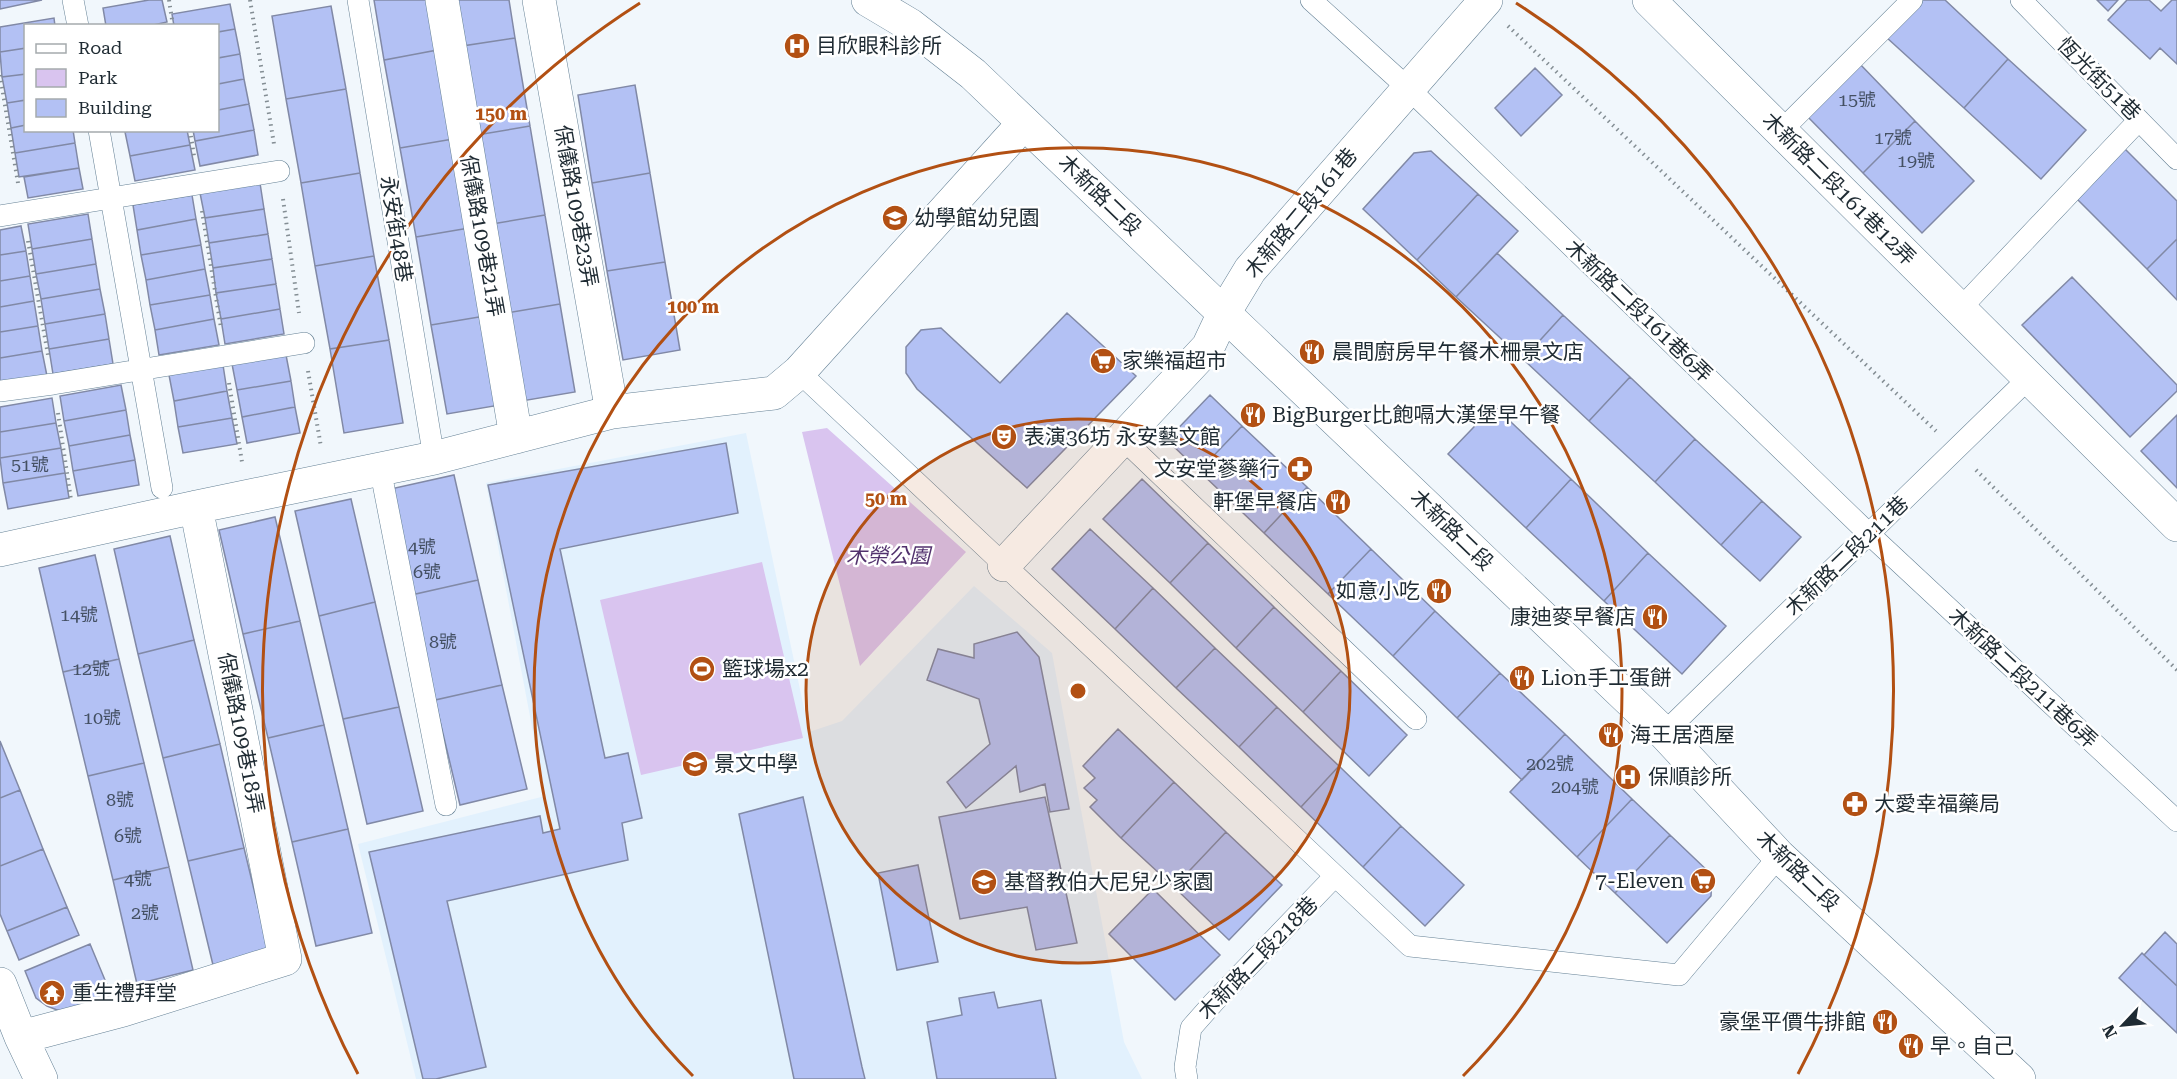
<svg xmlns="http://www.w3.org/2000/svg" width="2177" height="1079" font-family="'Roboto Serif','Noto Sans TC',serif">
	<style>
		.built { fill: #e2f1fd }
		.green { fill: #d9c4ef }
		.building { fill: #b3c1f4; stroke: #8189a6; stroke-width: 1.5 }
		.lines { fill: none; stroke-linecap: round; stroke-linejoin: round }
		.lane-casing { stroke: #658195; stroke-width: 22 }
		.street-casing { stroke: #658195; stroke-width: 34 }
		.secondary-casing { stroke: #658195; stroke-width: 34 }
		.path { stroke: #848e94; stroke-width: 4; stroke-dasharray: 1.5 4.5; stroke-linecap: butt }
		.lane { stroke: #fff; stroke-width: 21 }
		.street { stroke: #fff; stroke-width: 33 }
		.secondary { stroke: #fff; stroke-width: 33 }
		.ring { fill: none; stroke: #b25013; stroke-width: 3 }
		.labels { text-anchor: middle; dominant-baseline: central; stroke-width: 5; stroke-linejoin: round; paint-order: stroke }
		.number-label { font-size: 18px; fill: #445063 }
		.poi-label { font-size: 21px; fill: #1f2b33; stroke: #fff; text-anchor: start }
		.street-label { font-size: 21px; fill: #1f2b33; stroke: #fff }
		.park-label { font-size: 21px; font-style: italic; fill: #51316d; stroke: #fff }
		.centre { fill: #b25013; stroke: #fff; stroke-width: 3 }
		.ring-label { font-size: 18px; text-anchor: middle; font-weight: bold; fill: #b25013; stroke: #fff; stroke-width: 5; stroke-linejoin: round; paint-order: stroke }
	</style>
	<rect width="100%" height="100%" fill="#f1f7fc"/>
	<path class="built" d="M746,433L809,732L842,721L974,586L1052,653L1124,1042L1142,1079H416L358,844L545,796L486,483Z"/>
	<path class="green" d="M827,428L966,552L860,666L802,432Z
		M762,562L803,738L641,775L600,600Z"/>
	<path class="building" d="M0,0H42L0,9Z
		M149,0H162L167,22L149,26H106L103,8Z
		M374,0H435L443,49L384,60Z
		M448,0H509L515,38L456,47Z
		M1920,0H1945L2008,59L1964,108L1886,37Z
		M2097,0H2118L2108,11Z
		M2127,0H2149L2161,11L2172,0H2177V64L2160,48L2150,59L2108,20Z
		M230,4L235,29L218,32V26H174L172,14Z
		M331,6L346,89L286,99L272,16Z
		M54,18L55,26H26V48L0,52V27Z
		M235,29L240,54L218,58V32Z
		M515,38L530,126L471,136L456,47Z
		M26,48V74L2,77L0,52Z
		M443,49L459,138L400,148L384,60Z
		M240,54L244,79L218,84V58Z
		M2008,59L2086,130L2041,179L1964,108Z
		M1857,61L1915,121L1863,173L1804,113Z
		M1535,68L1562,95L1521,136L1495,108Z
		M26,74V100L7,103L2,77Z
		M244,79L249,104L218,110V84Z
		M635,85L650,173L592,183L578,95Z
		M346,89L360,173L301,183L286,99Z
		M26,100V125L11,128L7,103Z
		M249,104L254,130L195,141L193,130H218V110Z
		M1915,121L1974,181L1922,233L1863,173Z
		M26,125V130H73L75,143L15,153L11,128Z
		M530,126L545,215L486,225L471,136Z
		M132,130H187L190,145L130,156L125,132Z
		M254,130L258,155L200,166L195,141Z
		M459,138L475,227L416,237L400,148Z
		M75,143L79,168L19,177L15,153Z
		M190,145L195,170L135,181L130,156Z
		M2124,148L2177,201V239L2147,269L2075,197Z
		M1431,151L1478,194L1417,260L1363,209L1414,153Z
		M79,168L83,189L28,198L24,177Z
		M360,173L374,256L315,266L301,183Z
		M650,173L665,262L607,271L592,183Z
		M260,183L264,209L205,218L200,193Z
		M1478,194L1518,231L1456,297L1417,260Z
		M192,195L196,219L137,230L133,205Z
		M264,209L268,234L209,243L205,218Z
		M88,214L92,239L32,249L28,224Z
		M545,215L560,304L501,314L486,225Z
		M196,219L201,245L141,255L137,230Z
		M21,226L26,251L0,255V230Z
		M475,227L491,315L431,325L416,237Z
		M268,234L272,259L213,268L209,243Z
		M92,239L96,264L36,274L32,249Z
		M2177,239V300L2147,269Z
		M201,245L205,269L146,280L141,255Z
		M26,251L30,276L0,281V255Z
		M1497,253L1563,315L1523,359L1456,297Z
		M374,256L389,340L330,349L315,266Z
		M272,259L276,284L216,293L213,268Z
		M665,262L680,350L623,360L607,271Z
		M96,264L100,289L41,299L36,274Z
		M205,269L210,295L150,305L146,280Z
		M30,276L34,301L0,307V281Z
		M2072,277L2177,385V391L2130,437L2022,325Z
		M276,284L280,309L221,319L216,293Z
		M100,289L105,314L45,324L41,299Z
		M210,295L214,319L155,330L150,305Z
		M34,301L38,326L0,332V307Z
		M560,304L575,392L516,402L501,314Z
		M280,309L284,334L225,344L221,319Z
		M1067,313L1136,376L1027,488L917,389L906,373V347L921,330L941,328L1000,383Z
		M105,314L109,339L49,349L45,324Z
		M491,315L506,404L447,414L431,325Z
		M1563,315L1630,377L1589,421L1523,359Z
		M214,319L219,345L159,355L155,330Z
		M38,326L42,351L0,358V332Z
		M109,339L113,364L53,374L49,349Z
		M389,340L403,423L344,433L330,349Z
		M42,351L47,376L0,384V358Z
		M286,355L291,381L237,390L232,364Z
		M223,365L227,391L174,401L169,375Z
		M1630,377L1695,439L1655,482L1589,421Z
		M291,381L295,407L242,417L237,390Z
		M121,385L126,410L64,421L60,396Z
		M227,391L232,418L178,427L174,401Z
		M1210,395L1242,426L1199,471L1167,440Z
		M52,398L56,423L0,432V407Z
		M1494,406L1571,479L1526,528L1448,454Z
		M295,407L300,433L247,443L242,417Z
		M126,410L130,435L69,446L64,421Z
		M2177,415V488L2141,451Z
		M232,418L237,444L183,453L178,427Z
		M56,423L61,448L0,458V432Z
		M1242,426L1307,487L1264,533L1199,471Z
		M130,435L135,460L73,471L69,446Z
		M1695,439L1762,501L1721,545L1655,482Z
		M726,443L738,513L560,549L605,758L628,753L642,818L622,823L628,860L447,901L486,1067L436,1079H423L369,852L540,816L543,833L560,829L488,485Z
		M61,448L65,473L3,483L0,458Z
		M135,460L139,485L78,496L73,471Z
		M65,473L69,498L8,509L3,483Z
		M454,475L478,580L411,595L386,490Z
		M1142,479L1208,543L1170,583L1103,519Z
		M1571,479L1648,553L1604,601L1526,528Z
		M1307,487L1371,549L1328,594L1264,533Z
		M351,499L375,602L319,616L295,511Z
		M1762,501L1801,537L1760,581L1721,545Z
		M275,517L300,621L243,634L219,530Z
		M1090,529L1153,588L1115,629L1052,569Z
		M170,536L194,640L138,654L114,549Z
		M1208,543L1274,607L1236,648L1170,583Z
		M1371,549L1435,611L1393,656L1328,594Z
		M1648,553L1726,626L1682,674L1604,601Z
		M95,555L119,659L63,672L39,568Z
		M478,580L502,685L435,700L411,595Z
		M1153,588L1215,648L1176,688L1115,629Z
		M375,602L399,707L343,719L319,616Z
		M1274,607L1341,671L1303,712L1236,648Z
		M1435,611L1500,673L1457,718L1393,656Z
		M300,621L324,725L268,738L243,634Z
		M1017,632L1039,657L1069,809L1050,812L1045,784L1020,792L1016,766L966,808L947,782L990,744L979,699L927,680L938,649L974,658V644Z
		M194,640L220,744L163,758L138,654Z
		M1215,648L1277,707L1239,747L1176,688Z
		M119,659L144,763L88,776L63,672Z
		M1341,671L1407,735L1369,776L1303,712Z
		M1500,673L1565,734L1522,780L1457,718Z
		M502,685L527,789L460,805L435,700Z
		M399,707L423,811L367,824L343,719Z
		M1277,707L1339,766L1301,807L1239,747Z
		M324,725L348,829L292,842L268,738Z
		M1118,729L1174,782L1121,838L1090,807L1097,800L1084,788L1095,778L1083,766Z
		M1565,734L1632,799L1577,857L1510,792Z
		M0,741L20,790L0,798Z
		M220,744L244,848L188,861L163,758Z
		M144,763L169,867L113,880L88,776Z
		M1339,766L1401,826L1363,867L1301,807Z
		M1174,782L1226,832L1174,887L1121,838Z
		M20,790L43,849L0,866V798Z
		M803,797L862,1067L865,1079H794L739,814Z
		M1045,797L1077,943L1036,950L1027,907L960,919L939,817Z
		M1632,799L1670,835L1615,893L1577,857Z
		M1401,826L1464,885L1425,926L1363,867Z
		M348,829L372,933L316,946L292,842Z
		M1226,832L1282,885L1229,940L1174,887Z
		M1670,835L1712,875L1711,896L1667,943L1615,893Z
		M244,848L269,952L213,965L188,861Z
		M43,849L67,907L7,931L0,914V866Z
		M918,865L938,962L897,970L878,873Z
		M169,867L193,970L137,984L113,880Z
		M1153,889L1220,955L1175,1000L1109,934Z
		M67,907L79,935L19,960L7,931Z
		M2165,932L2177,944V986L2144,955Z
		M90,944L110,992L62,1012L47,1006L36,998L25,971Z
		M2142,953L2177,986V1033L2119,978Z
		M994,992L998,1008L1041,1000L1056,1079H937L927,1022L962,1015L959,998Z"/>
	<g class="lines">
		<g class="lane-casing">
			<path id="lane" d="M73,0L78,26
				M358,0L434,458
				M1311,0L1409,89L1869,534L2177,821
				M2021,0L2177,159
				M99,130L162,488
				M1781,131L1912,0
				M0,216L279,171
				M1960,309L2139,120
				M799,372L1410,946L1679,975L1779,856
				M0,391L53,384L304,343
				M1123,439L1416,719
				M380,468L446,805
				M1664,733L2029,378
				M1187,1079L1185,1067L1191,1028L1214,1002L1335,876"/>
		</g>
		<g class="street-casing">
			<path id="street" d="M442,0L516,437
				M539,0L612,412
				M1649,0L2177,525
				M0,550L196,507L434,458L612,412L774,393L799,372L1024,123
				M1004,565L1208,347L1224,313L1250,270L1486,0
				M0,984L21,1037L41,1079
				M21,1037L123,1010L285,959L196,507"/>
		</g>
		<g class="secondary-casing">
			<path id="secondary" d="M868,0L910,25L973,74L1664,733L1779,856L2019,1079"/>
		</g>
		<path class="path" d="M169,0L173,26
			M250,0L274,144
			M1508,26L1936,431
			M0,75L18,183
			M190,130L194,156
			M283,199L299,313
			M202,211L221,328
			M28,241L48,355
			M308,371L321,447
			M229,383L242,462
			M58,413L71,500
			M1976,470L2177,670"/>
		<use href="#lane" class="lane"/>
		<use href="#street" class="street"/>
		<use href="#secondary" class="secondary"/>
	</g>
	<circle cx="1078" cy="691" r="272" fill="#b25013" fill-opacity=".12"/>
	<g class="ring">
		<circle cx="1078" cy="691" r="272"/>
		<path d="M693 1076A544 544 0 1 1 1463 1076"/>
		<path d="M358 1074A816 816 0 0 1 640 3M1516 3A816 816 0 0 1 1798 1074"/>
	</g>
	<defs>
		<g id="hospital-disc" transform="scale(1.35)"><circle r="9.5" fill="#b25013" stroke="#fff"/><path d="M-5-5h3v3.5h4V-5h3V5h-3V1.5h-4V5h-3Z" fill="#fff"/></g>
		<g id="school-disc" transform="scale(1.35)"><circle r="9.5" fill="#b25013" stroke="#fff"/><path d="M0-5L7-2L0 1L-7-2ZM-4 1L0 2.5L4 1V4Q0 6-4 4Z" fill="#fff"/></g>
		<g id="restaurant-disc" transform="scale(1.35)"><circle r="9.5" fill="#b25013" stroke="#fff"/><path d="M-5-6h1v4h1v-4h1v4h1v-4h1v5L-1.5 .5V6h-2V.5L-5-1ZM5-6V6H3V1.5H1.5Q1.5-4 5-6Z" fill="#fff"/></g>
		<g id="supermarket-disc" transform="scale(1.35)"><circle r="9.5" fill="#b25013" stroke="#fff"/><path d="M-6-5.5h2.5l.6 2H6L4.5 2H-2.5L-4.4-4H-6ZM-1.5 3.2a1.3 1.3 0 1 0 .1 0ZM3 3.2a1.3 1.3 0 1 0 .1 0Z" fill="#fff"/></g>
		<g id="theatre-disc" transform="scale(1.35)"><circle r="9.5" fill="#b25013" stroke="#fff"/><path d="M-5-5.5Q0-4 5-5.5V0Q5 5 0 6Q-5 5-5 0ZM-3.3-2.5H-1v1.5H-3.3ZM1-2.5H3.3v1.5H1ZM-2.8 1Q0 5.5 2.8 1Z" fill="#fff"/></g>
		<g id="pharmacy-disc" transform="scale(1.35)"><circle r="9.5" fill="#b25013" stroke="#fff"/><path d="M-2-6h4v4h4v4h-4v4h-4v-4h-4v-4h4Z" fill="#fff"/></g>
		<g id="stadium-disc" transform="scale(1.35)"><circle r="9.5" fill="#b25013" stroke="#fff"/><path d="M0-5a6.5 5 0 1 0 0 10a6.5 5 0 1 0 0-10ZM-3.5-1.8h7v3.6h-7Z" fill="#fff"/></g>
		<g id="temple-disc" transform="scale(1.35)"><circle r="9.5" fill="#b25013" stroke="#fff"/><path d="M0-6L5-2H3V0L6.5 2.5H4V6H1.5V3h-3V6H-4V2.5H-6.5L-3 0V-2H-5Z" fill="#fff"/></g>
	</defs>
	<g fill-rule="evenodd">
		<use href="#hospital-disc" x="797" y="46"/>
		<use href="#school-disc" x="895" y="218"/>
		<use href="#restaurant-disc" x="1312" y="352"/>
		<use href="#supermarket-disc" x="1103" y="361"/>
		<use href="#restaurant-disc" x="1253" y="415"/>
		<use href="#theatre-disc" x="1004" y="437"/>
		<use href="#pharmacy-disc" x="1300" y="469"/>
		<use href="#restaurant-disc" x="1338" y="502"/>
		<use href="#restaurant-disc" x="1439" y="591"/>
		<use href="#restaurant-disc" x="1655" y="617"/>
		<use href="#stadium-disc" x="702" y="669"/>
		<use href="#restaurant-disc" x="1522" y="678"/>
		<use href="#restaurant-disc" x="1611" y="735"/>
		<use href="#school-disc" x="695" y="764"/>
		<use href="#hospital-disc" x="1628" y="777"/>
		<use href="#pharmacy-disc" x="1855" y="804"/>
		<use href="#supermarket-disc" x="1703" y="881"/>
		<use href="#school-disc" x="984" y="882"/>
		<use href="#temple-disc" x="52" y="993"/>
		<use href="#restaurant-disc" x="1885" y="1022"/>
		<use href="#restaurant-disc" x="1911" y="1046"/>
	</g>
	<g class="labels">
		<g class="number-label">
			<text x="1857" y="99">15號</text>
			<text x="1893" y="137">17號</text>
			<text x="1916" y="160">19號</text>
			<text x="30" y="464">51號</text>
			<text x="422" y="546">4號</text>
			<text x="427" y="571">6號</text>
			<text x="79" y="614">14號</text>
			<text x="443" y="641">8號</text>
			<text x="91" y="668">12號</text>
			<text x="102" y="717">10號</text>
			<text x="1550" y="763">202號</text>
			<text x="1575" y="786">204號</text>
			<text x="120" y="799">8號</text>
			<text x="128" y="835">6號</text>
			<text x="138" y="878">4號</text>
			<text x="145" y="912">2號</text>
		</g>
		<g class="poi-label">
			<text x="816" y="46">目欣眼科診所</text>
			<text x="914" y="218">幼學館幼兒園</text>
			<text x="1332" y="352">晨間廚房早午餐木柵景文店</text>
			<text x="1122" y="361">家樂福超市</text>
			<text x="1272" y="415">BigBurger比飽嗝大漢堡早午餐</text>
			<text x="1024" y="437">表演36坊 永安藝文館</text>
			<text x="1280" y="469" text-anchor="end">文安堂蔘藥行</text>
			<text x="1318" y="502" text-anchor="end">軒堡早餐店</text>
			<text x="1420" y="591" text-anchor="end">如意小吃</text>
			<text x="1636" y="617" text-anchor="end">康迪麥早餐店</text>
			<text x="722" y="669">籃球場x2</text>
			<text x="1541" y="678">Lion手工蛋餅</text>
			<text x="1630" y="735">海王居酒屋</text>
			<text x="714" y="764">景文中學</text>
			<text x="1648" y="777">保順診所</text>
			<text x="1874" y="804">大愛幸福藥局</text>
			<text x="1684" y="881" text-anchor="end">7-Eleven</text>
			<text x="1004" y="882">基督教伯大尼兒少家園</text>
			<text x="72" y="993">重生禮拜堂</text>
			<text x="1866" y="1022" text-anchor="end">豪堡平價牛排館</text>
			<text x="1930" y="1046">早。自己</text>
		</g>
		<g class="street-label">
			<text transform="translate(2099 79) rotate(45)">恆光街51巷</text>
			<text transform="translate(1839 189) rotate(45)">木新路二段161巷12弄</text>
			<text transform="translate(1100 195) rotate(44)">木新路二段</text>
			<text transform="translate(576 206) rotate(80)">保儀路109巷23弄</text>
			<text transform="translate(1301 213) rotate(-50)">木新路二段161巷</text>
			<text transform="translate(396 229) rotate(81)">永安街48巷</text>
			<text transform="translate(482 236) rotate(80)">保儀路109巷21弄</text>
			<text transform="translate(1639 311) rotate(44)">木新路二段161巷6弄</text>
			<text transform="translate(1452 530) rotate(44)">木新路二段</text>
			<text transform="translate(1847 556) rotate(-44)">木新路二段211巷</text>
			<text transform="translate(2023 678) rotate(43)">木新路二段211巷6弄</text>
			<text transform="translate(241 733) rotate(79)">保儀路109巷18弄</text>
			<text transform="translate(1798 871) rotate(44)">木新路二段</text>
			<text transform="translate(1258 958) rotate(-46)">木新路二段218巷</text>
		</g>
		<g class="park-label">
			<text x="888" y="556">木榮公園</text>
		</g>
	</g>
	<circle cx="1078" cy="691" r="9" class="centre"/>
	<g class="ring-label">
		<text x="501" y="120">150 m</text>
		<text x="693" y="313">100 m</text>
		<text x="886" y="505">50 m</text>
	</g>
	<rect x="24" y="24" width="195" height="108" fill="#ffffff" stroke="#a5aaad" stroke-width="1.5"/>
	<rect x="36" y="44" width="30" height="9" fill="#ffffff" stroke="#a5aaad" stroke-width="1.5"/>
	<text x="78" y="54" font-size="18" fill="#1f2b33">Road</text>
	<rect x="36" y="69" width="30" height="18" fill="#d9c4ef" stroke="#a5aaad" stroke-width="1.5"/>
	<text x="78" y="84" font-size="18" fill="#1f2b33">Park</text>
	<rect x="36" y="99" width="30" height="18" fill="#b3c1f4" stroke="#a5aaad" stroke-width="1.5"/>
	<text x="78" y="114" font-size="18" fill="#1f2b33">Building</text>
	<g transform="translate(2123 1025) rotate(244)" stroke="#ffffff" stroke-width="4.5" paint-order="stroke">
	<path d="M0-4.5L10 22L0 15L-10 22Z" fill="#1f2b33"/>
	<text y="-9" font-size="16" font-weight="bold" text-anchor="middle" fill="#1f2b33">N</text>
	</g>
</svg>
